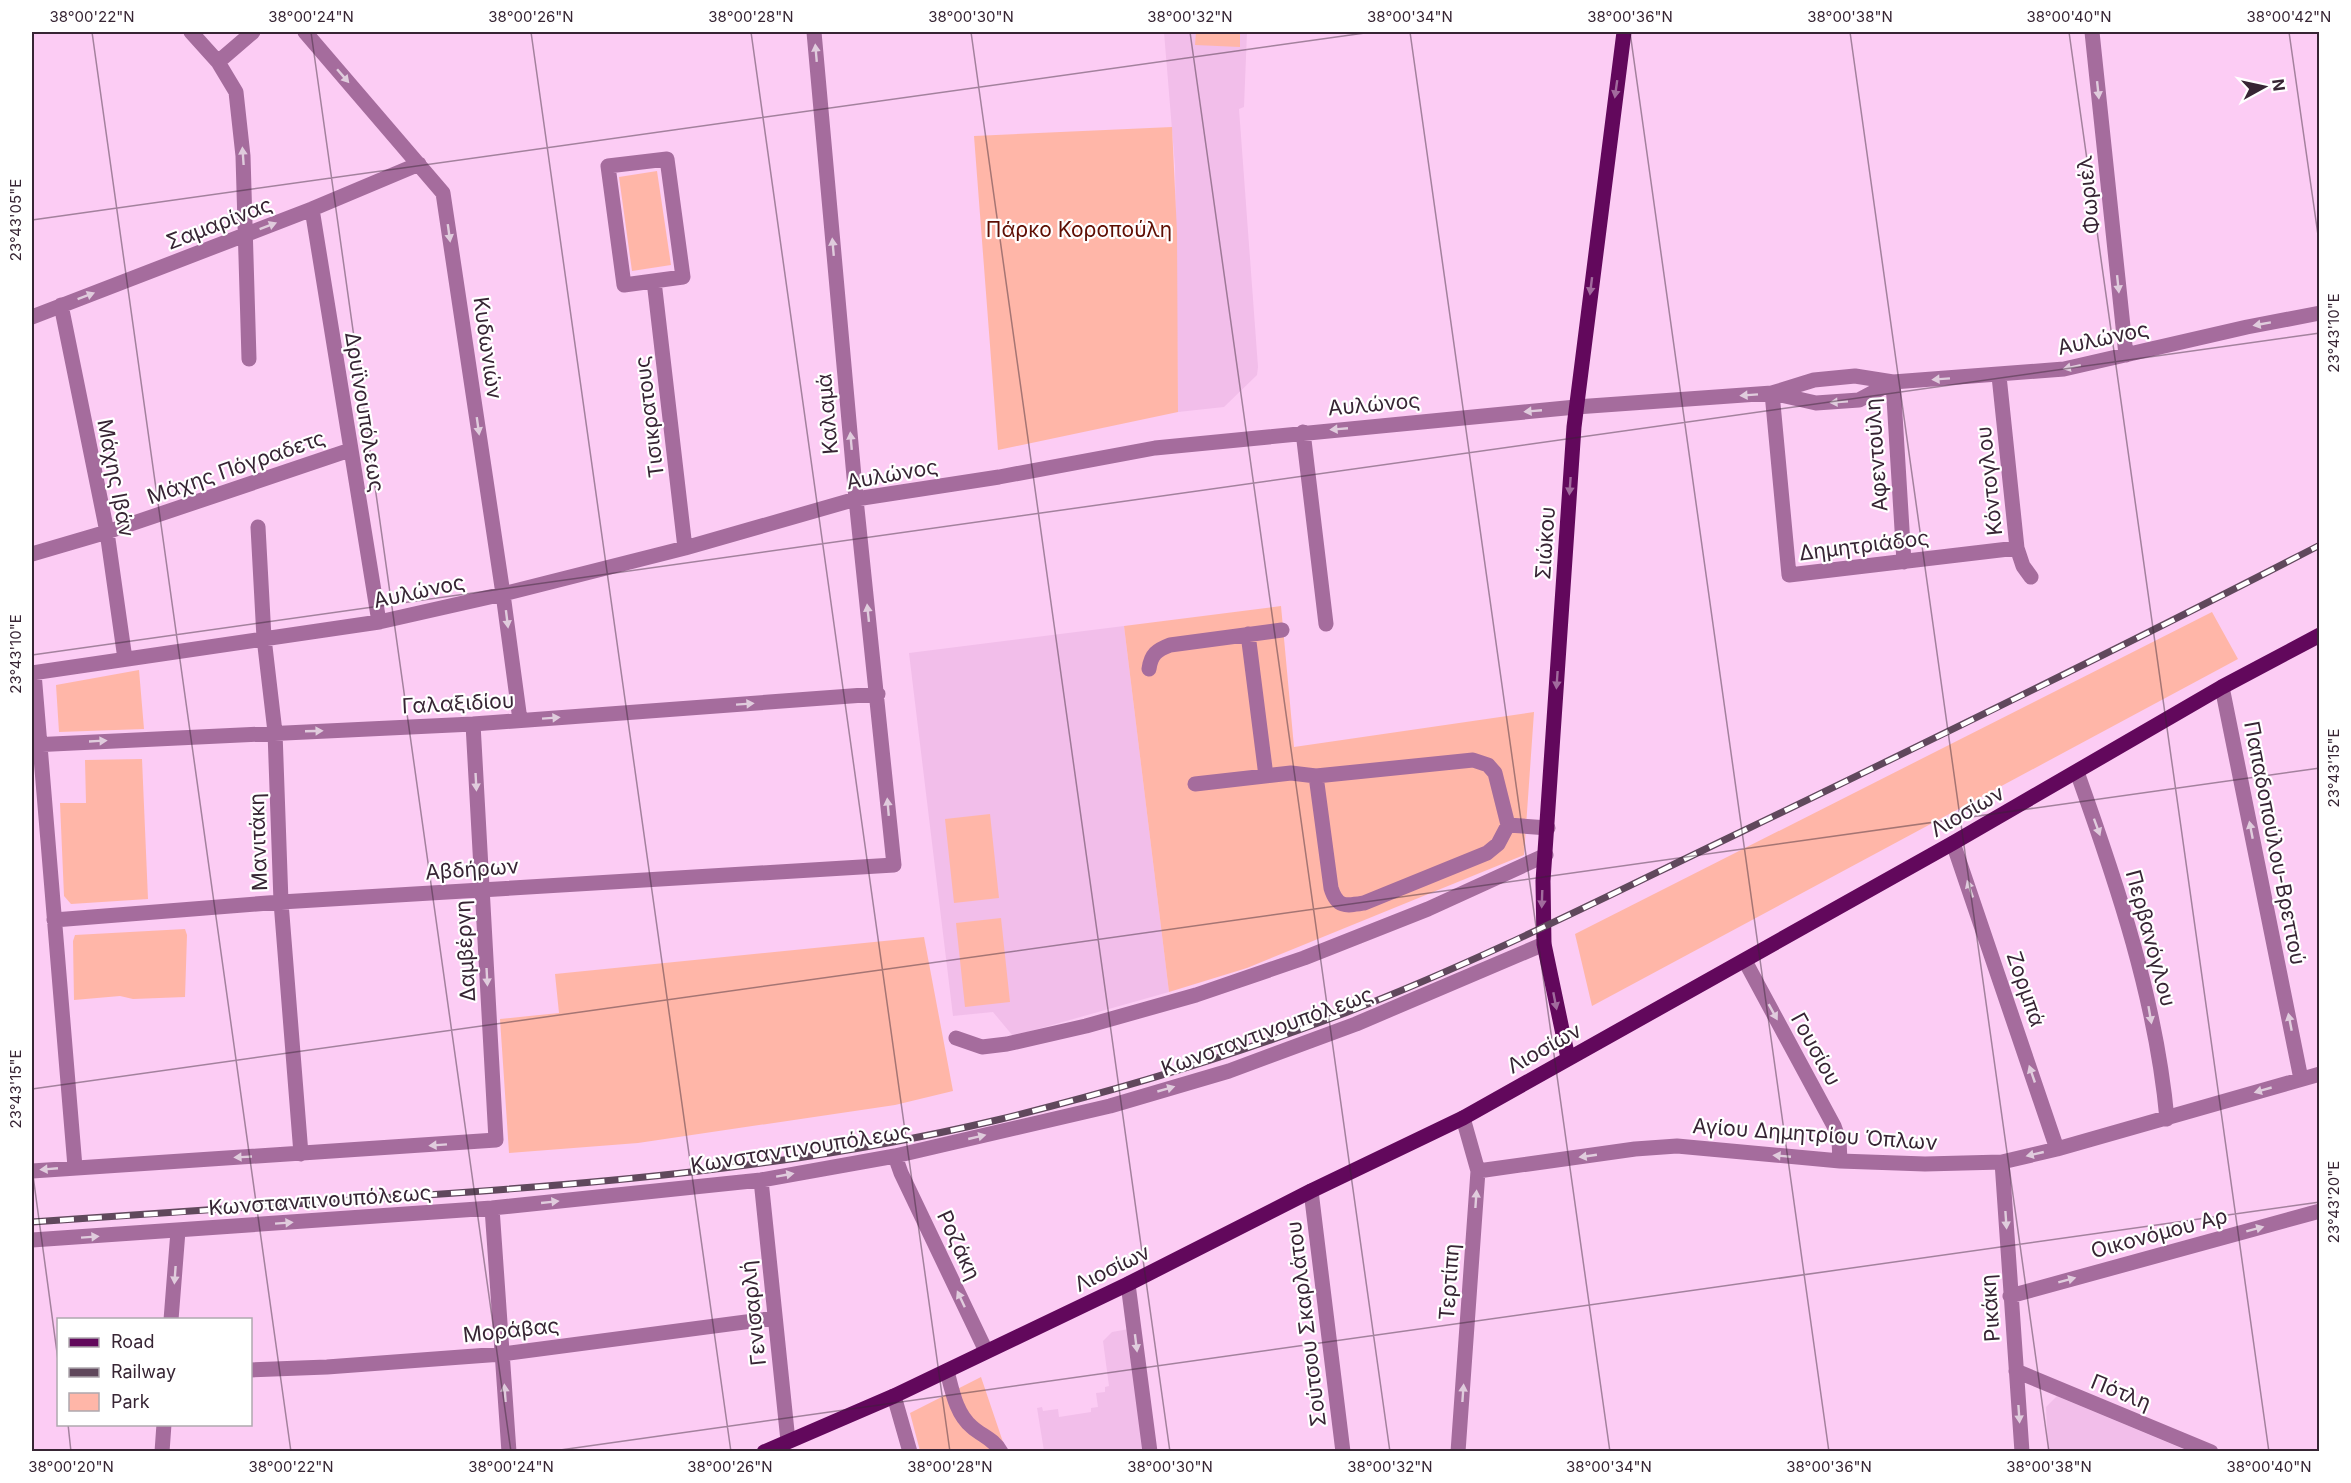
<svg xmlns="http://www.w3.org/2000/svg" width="2351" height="1483" font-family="Inter,sans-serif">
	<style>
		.built { fill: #f2beea }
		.green { fill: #ffb6a8 }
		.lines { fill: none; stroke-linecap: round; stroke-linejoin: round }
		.minor { stroke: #a56c9d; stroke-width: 15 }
		.major { stroke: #62085c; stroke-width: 15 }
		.rail-casing { stroke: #60485c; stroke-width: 7 }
		.rail { stroke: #fff; stroke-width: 4.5; stroke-dasharray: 14; stroke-linecap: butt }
		.oneway { fill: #e0ccdd }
		.oneway2 { fill: #a16b9d }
		.ticks { fill: none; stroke: #372534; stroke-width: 1.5; stroke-opacity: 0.45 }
		.labels { text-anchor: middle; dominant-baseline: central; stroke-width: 4.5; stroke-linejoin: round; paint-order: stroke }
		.street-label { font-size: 21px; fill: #372534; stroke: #fff }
		.park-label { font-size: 21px; fill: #5e0e03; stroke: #fff }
		.neatline { fill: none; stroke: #372534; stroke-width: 2 }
		.ticks-label { font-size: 15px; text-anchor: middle; fill: #372534 }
	</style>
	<rect width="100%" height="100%" fill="#fcccf4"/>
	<path class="built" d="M1164,32H1247L1244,107L1239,109L1258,367L1257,375L1224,407L1178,412L1175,166Z
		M1124,626L1169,992L1013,1036L993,1012L953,1016L909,653Z
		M1129,1329L1146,1451H1044L1037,1408L1042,1407L1043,1411L1058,1409L1059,1417L1091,1412V1408L1098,1407L1096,1393L1105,1392V1387L1109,1386L1103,1341L1112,1332Z
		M2057,1396L2066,1400L2188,1451H2048L2046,1407Z"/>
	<path class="green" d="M1196,32H1240V47L1195,45Z
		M1172,127L1177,232L1178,412L998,450L974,136Z
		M657,171L671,265L632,271L619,177Z
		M1281,606L1294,747L1534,712L1524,855L1247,968L1169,992L1124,626Z
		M2212,612L2238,659L1592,1006L1575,934Z
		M139,670L144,729L59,732L56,685Z
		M142,759L148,899L71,904L64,896L60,803H86L85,760Z
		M990,814L999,898L954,903L945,819Z
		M1001,918L1010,1002L965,1007L956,923Z
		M185,929L187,935L185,997L133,999L120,996L74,1000L73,941L75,935Z
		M924,937L953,1091L895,1105L638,1143L509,1153L500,1019L559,1013L555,974Z
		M981,1377L1006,1451H920L910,1413Z"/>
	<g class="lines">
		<path class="minor" d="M191,32L218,62L236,92L243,156L249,359
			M305,32L443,193L503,594L520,720
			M2092,32L2126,355
			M218,62L253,32
			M667,159L683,277L624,285L608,166Z
			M312,209L379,622
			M654,281L685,548
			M61,305L107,532L125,659
			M32,317L312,209L419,164
			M1999,376L2017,548L2023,566L2031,577
			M1303,432L1326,624
			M258,527L264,638L275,732L281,902L301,1154
			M32,554L107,532L350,450
			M1904,562L1893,382L1859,400L1816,403L1772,393L1789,575L2017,548
			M1248,634L1266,776
			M1149,669C1151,654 1157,650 1170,645L1282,630
			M32,673L379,622L503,594L685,548L856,499L999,477L1155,448L1576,407L1772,393L1814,380L1855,376L1893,382L2064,369L2247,327L2320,313
			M34,673L75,1167
			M2222,687L2301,1079
			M32,745L473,724L878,694
			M2077,772C2117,884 2156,999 2167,1119
			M1316,776L1331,888C1337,908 1346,906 1364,903L1487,853L1498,844L1508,825
			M1195,784L1291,773L1316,776L1473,760L1488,765L1495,773L1508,825L1548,828
			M1953,843L2057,1149
			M54,920L281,902L894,865L856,499L814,32
			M1745,961L1834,1126L1839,1140L1840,1161
			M956,1038L982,1047L1007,1044L1086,1026L1196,995L1304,958L1428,909L1546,855
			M895,1156L901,1173L986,1351
			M2002,1162L2022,1452
			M32,1171L496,1140L473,724
			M1478,1171L1635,1149L1677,1146L1840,1161L1925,1164L2002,1162L2057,1149L2320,1074
			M761,1180L788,1441
			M1311,1191L1343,1452
			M492,1208L509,1452
			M32,1240L492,1208L761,1180L895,1156L1110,1106L1229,1071L1356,1024L1544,944
			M1128,1284L1150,1452
			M2010,1296L2320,1211
			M171,1320L178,1231
			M250,1370L327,1367L502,1354L775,1318
			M947,1371C952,1390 956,1414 972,1427C982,1436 994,1439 1001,1452
			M2016,1371L2211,1452
			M894,1396L910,1452
			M162,1452L164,1424
			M1458,1452L1478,1171L1463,1118"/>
		<path class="major" d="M1568,1058L1544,944L1543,881L1574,427L1624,32
			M764,1452L894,1396L1128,1284L1311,1191L1463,1118L1953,843L2222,687L2320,635"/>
		<g class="rail-casing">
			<path id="rail" d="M32,1222C153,1214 274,1206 395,1197C597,1184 799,1167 997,1120C1115,1091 1232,1056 1345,1013C1481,961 1611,894 1743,831C1936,738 2129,644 2320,545"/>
		</g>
		<use href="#rail" class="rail"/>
	</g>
	<defs><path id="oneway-solid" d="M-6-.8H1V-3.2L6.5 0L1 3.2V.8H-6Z" transform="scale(1.5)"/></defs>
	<g class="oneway">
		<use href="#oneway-solid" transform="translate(816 53) rotate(-95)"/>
		<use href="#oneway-solid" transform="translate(343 76) rotate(49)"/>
		<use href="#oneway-solid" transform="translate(2098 90) rotate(84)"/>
		<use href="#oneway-solid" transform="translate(243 156) rotate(-94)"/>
		<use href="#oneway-solid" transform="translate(268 226) rotate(-21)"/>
		<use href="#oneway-solid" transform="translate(449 233) rotate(82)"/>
		<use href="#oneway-solid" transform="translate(833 247) rotate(-95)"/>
		<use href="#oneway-solid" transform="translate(2118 284) rotate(84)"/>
		<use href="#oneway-solid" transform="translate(86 296) rotate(-21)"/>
		<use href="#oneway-solid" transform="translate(2262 324) rotate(170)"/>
		<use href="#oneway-solid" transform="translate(2072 367) rotate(168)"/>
		<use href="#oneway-solid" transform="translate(1941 379) rotate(176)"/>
		<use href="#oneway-solid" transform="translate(1749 395) rotate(176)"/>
		<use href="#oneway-solid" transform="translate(1839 402) rotate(176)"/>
		<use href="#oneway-solid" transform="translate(1533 411) rotate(175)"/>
		<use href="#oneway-solid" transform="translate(478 426) rotate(82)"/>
		<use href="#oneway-solid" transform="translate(1339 429) rotate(175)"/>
		<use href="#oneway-solid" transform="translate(851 441) rotate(-95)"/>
		<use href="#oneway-solid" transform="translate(868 613) rotate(-96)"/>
		<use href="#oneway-solid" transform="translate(507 619) rotate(83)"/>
		<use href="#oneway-solid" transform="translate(745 704) rotate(-4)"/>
		<use href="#oneway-solid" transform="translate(551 718) rotate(-4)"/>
		<use href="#oneway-solid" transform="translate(314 731) rotate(-2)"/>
		<use href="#oneway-solid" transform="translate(98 741) rotate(-3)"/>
		<use href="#oneway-solid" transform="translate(476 782) rotate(87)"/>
		<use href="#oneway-solid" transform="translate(888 807) rotate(-95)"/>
		<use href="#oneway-solid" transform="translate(2097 827) rotate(70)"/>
		<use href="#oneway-solid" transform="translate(2251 830) rotate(-101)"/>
		<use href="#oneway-solid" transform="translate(1970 889) rotate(-109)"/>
		<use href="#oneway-solid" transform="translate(487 977) rotate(87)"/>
		<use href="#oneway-solid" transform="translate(1773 1012) rotate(61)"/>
		<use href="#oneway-solid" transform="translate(2150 1015) rotate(80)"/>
		<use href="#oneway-solid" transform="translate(2290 1022) rotate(-101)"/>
		<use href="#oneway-solid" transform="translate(2032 1074) rotate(-109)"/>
		<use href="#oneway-solid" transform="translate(1166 1089) rotate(-16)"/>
		<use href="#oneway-solid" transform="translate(2263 1090) rotate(164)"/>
		<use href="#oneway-solid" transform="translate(977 1137) rotate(-13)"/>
		<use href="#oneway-solid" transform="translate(438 1145) rotate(176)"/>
		<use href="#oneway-solid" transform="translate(2035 1154) rotate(167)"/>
		<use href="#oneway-solid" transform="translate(1588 1156) rotate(172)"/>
		<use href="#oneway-solid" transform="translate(1782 1156) rotate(-175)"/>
		<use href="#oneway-solid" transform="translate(243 1157) rotate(177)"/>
		<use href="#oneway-solid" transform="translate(49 1169) rotate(175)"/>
		<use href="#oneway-solid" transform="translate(785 1175) rotate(-10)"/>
		<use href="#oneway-solid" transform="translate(1476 1199) rotate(-86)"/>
		<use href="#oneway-solid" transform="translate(550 1202) rotate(-6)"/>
		<use href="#oneway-solid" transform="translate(2006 1220) rotate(86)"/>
		<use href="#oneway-solid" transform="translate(284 1223) rotate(-4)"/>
		<use href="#oneway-solid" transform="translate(2255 1229) rotate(-15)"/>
		<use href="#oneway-solid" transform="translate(90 1237) rotate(-4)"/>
		<use href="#oneway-solid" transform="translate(175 1275) rotate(94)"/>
		<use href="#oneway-solid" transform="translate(2067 1280) rotate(-15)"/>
		<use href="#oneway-solid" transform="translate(961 1299) rotate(-115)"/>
		<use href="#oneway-solid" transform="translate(1136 1343) rotate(83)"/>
		<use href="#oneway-solid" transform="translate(505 1393) rotate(-94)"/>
		<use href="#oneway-solid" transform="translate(1463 1393) rotate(-86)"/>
		<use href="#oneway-solid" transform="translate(2019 1414) rotate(86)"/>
	</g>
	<g class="oneway2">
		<use href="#oneway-solid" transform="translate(1616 89) rotate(98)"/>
		<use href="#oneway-solid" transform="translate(1591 286) rotate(97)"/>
		<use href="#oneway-solid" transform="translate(1570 486) rotate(94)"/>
		<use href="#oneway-solid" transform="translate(1557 680) rotate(94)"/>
		<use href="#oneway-solid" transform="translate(1542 899) rotate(92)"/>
		<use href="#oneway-solid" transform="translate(1555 1001) rotate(79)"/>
	</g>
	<path class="ticks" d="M92,32L291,1452M311,32L511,1452M531,32L731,1452M751,32L950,1452M971,32L1170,1452M1190,32L1390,1452M1410,32L1610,1452M1630,32L1829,1452M1850,32L2049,1452M2069,32L2269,1452M2289,32L2320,249M32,220L1372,32M32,655L2320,333M32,1089L2320,768M32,1168L58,1360M68,1424L71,1452M546,1452L2320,1202"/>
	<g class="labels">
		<g class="street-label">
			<text transform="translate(2088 195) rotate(-96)">Φωριέλ</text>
			<text transform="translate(219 223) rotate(-21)">Σαμαρίνας</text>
			<text transform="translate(2103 338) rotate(-12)">Αυλώνος</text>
			<text transform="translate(488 348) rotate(82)">Κυδωνιών</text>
			<text transform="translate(1374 404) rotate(-5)">Αυλώνος</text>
			<text transform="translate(365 412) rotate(81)">Δρυϊνουπόλεως</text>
			<text transform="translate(827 414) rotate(-95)">Καλαμά</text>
			<text transform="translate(649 417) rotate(-97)">Τισικρατους</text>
			<text transform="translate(1876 455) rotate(-94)">Αφεντούλη</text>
			<text transform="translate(236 467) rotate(-19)">Μάχης Πόγραδετς</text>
			<text transform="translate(892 474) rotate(-10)">Αυλώνος</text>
			<text transform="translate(116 478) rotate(79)">Μάχης Ιβάν</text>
			<text transform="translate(1989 481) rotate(-96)">Κόντογλου</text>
			<text transform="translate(1545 543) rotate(-86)">Σιώκου</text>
			<text transform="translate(1864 545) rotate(-7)">Δημητριάδος</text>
			<text transform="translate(419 591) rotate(-12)">Αυλώνος</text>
			<text transform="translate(458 703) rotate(-3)">Γαλαξιδίου</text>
			<text transform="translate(1967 811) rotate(-30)">Λιοσίων</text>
			<text transform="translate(258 842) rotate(-92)">Μανιτάκη</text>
			<text transform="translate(2275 843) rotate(79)">Παπαδοπούλου-Βρεττού</text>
			<text transform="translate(472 869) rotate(-4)">Αβδήρων</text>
			<text transform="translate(2151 938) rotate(75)">Περβανόγλου</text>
			<text transform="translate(465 951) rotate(-93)">Δαμβέργη</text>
			<text transform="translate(2026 989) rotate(71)">Ζορμπά</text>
			<text transform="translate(1267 1031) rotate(-20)">Κωνσταντινουπόλεως</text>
			<text transform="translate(1544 1048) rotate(-29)">Λιοσίων</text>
			<text transform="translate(1816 1049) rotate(61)">Γουσίου</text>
			<text transform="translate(1815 1134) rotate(4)">Αγίου Δημητρίου Όπλων</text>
			<text transform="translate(801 1148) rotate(-9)">Κωνσταντινουπόλεως</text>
			<text transform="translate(320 1200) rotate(-4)">Κωνσταντινουπόλεως</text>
			<text transform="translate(2159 1233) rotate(-15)">Οικονόμου Αρ</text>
			<text transform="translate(959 1245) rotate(65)">Ροζάκη</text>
			<text transform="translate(1112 1268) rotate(-26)">Λιοσίων</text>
			<text transform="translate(1449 1282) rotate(-86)">Τερτίπη</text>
			<text transform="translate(1990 1308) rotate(-94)">Ρικάκη</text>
			<text transform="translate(753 1313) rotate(-96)">Γενισαρλή</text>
			<text transform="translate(1306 1324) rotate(-97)">Σούτσου Σκαρλάτου</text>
			<text transform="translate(511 1330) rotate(-6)">Μοράβας</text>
			<text transform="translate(2121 1392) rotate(22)">Πότλη</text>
		</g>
		<g class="park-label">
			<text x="1079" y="229">Πάρκο Κοροπούλη</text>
		</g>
	</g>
	<rect width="2351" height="1483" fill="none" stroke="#ffffff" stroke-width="66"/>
	<rect x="57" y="1318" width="195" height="108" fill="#ffffff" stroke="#afa8ae" stroke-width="1.5"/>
	<rect x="69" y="1338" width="30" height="9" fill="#62085c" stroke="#afa8ae" stroke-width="1.5"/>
	<text x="111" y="1348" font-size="18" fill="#372534">Road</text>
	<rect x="69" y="1368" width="30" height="9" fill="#60485c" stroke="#afa8ae" stroke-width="1.5"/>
	<text x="111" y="1378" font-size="18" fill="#372534">Railway</text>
	<rect x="69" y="1393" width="30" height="18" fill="#ffb6a8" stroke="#afa8ae" stroke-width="1.5"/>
	<text x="111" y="1408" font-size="18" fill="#372534">Park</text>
	<g transform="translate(2264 87) rotate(82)" stroke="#ffffff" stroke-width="4.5" paint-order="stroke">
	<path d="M0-4.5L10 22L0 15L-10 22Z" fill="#372534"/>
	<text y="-9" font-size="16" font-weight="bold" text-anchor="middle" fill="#372534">N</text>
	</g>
	<rect x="33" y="33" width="2285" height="1417" class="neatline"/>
	<g class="ticks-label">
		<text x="92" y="22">38°00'22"N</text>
		<text x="311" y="22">38°00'24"N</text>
		<text x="531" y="22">38°00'26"N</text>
		<text x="751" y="22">38°00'28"N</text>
		<text x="971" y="22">38°00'30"N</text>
		<text x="1190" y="22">38°00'32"N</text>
		<text x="1410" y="22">38°00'34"N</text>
		<text x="1630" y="22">38°00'36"N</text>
		<text x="1850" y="22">38°00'38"N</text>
		<text x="2069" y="22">38°00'40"N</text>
		<text x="2289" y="22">38°00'42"N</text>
		<text transform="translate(16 220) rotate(-90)" y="5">23°43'05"E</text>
		<text transform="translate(2334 333) rotate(-90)" y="5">23°43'10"E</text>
		<text transform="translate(16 654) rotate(-90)" y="5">23°43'10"E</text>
		<text transform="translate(2334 768) rotate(-90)" y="5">23°43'15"E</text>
		<text transform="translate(16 1089) rotate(-90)" y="5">23°43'15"E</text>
		<text transform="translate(2334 1202) rotate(-90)" y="5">23°43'20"E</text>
		<text x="71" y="1472">38°00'20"N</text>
		<text x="291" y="1472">38°00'22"N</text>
		<text x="511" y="1472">38°00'24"N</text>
		<text x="730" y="1472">38°00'26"N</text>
		<text x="950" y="1472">38°00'28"N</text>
		<text x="1170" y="1472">38°00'30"N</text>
		<text x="1390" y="1472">38°00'32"N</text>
		<text x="1609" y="1472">38°00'34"N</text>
		<text x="1829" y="1472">38°00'36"N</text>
		<text x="2049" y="1472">38°00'38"N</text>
		<text x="2269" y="1472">38°00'40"N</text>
	</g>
</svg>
